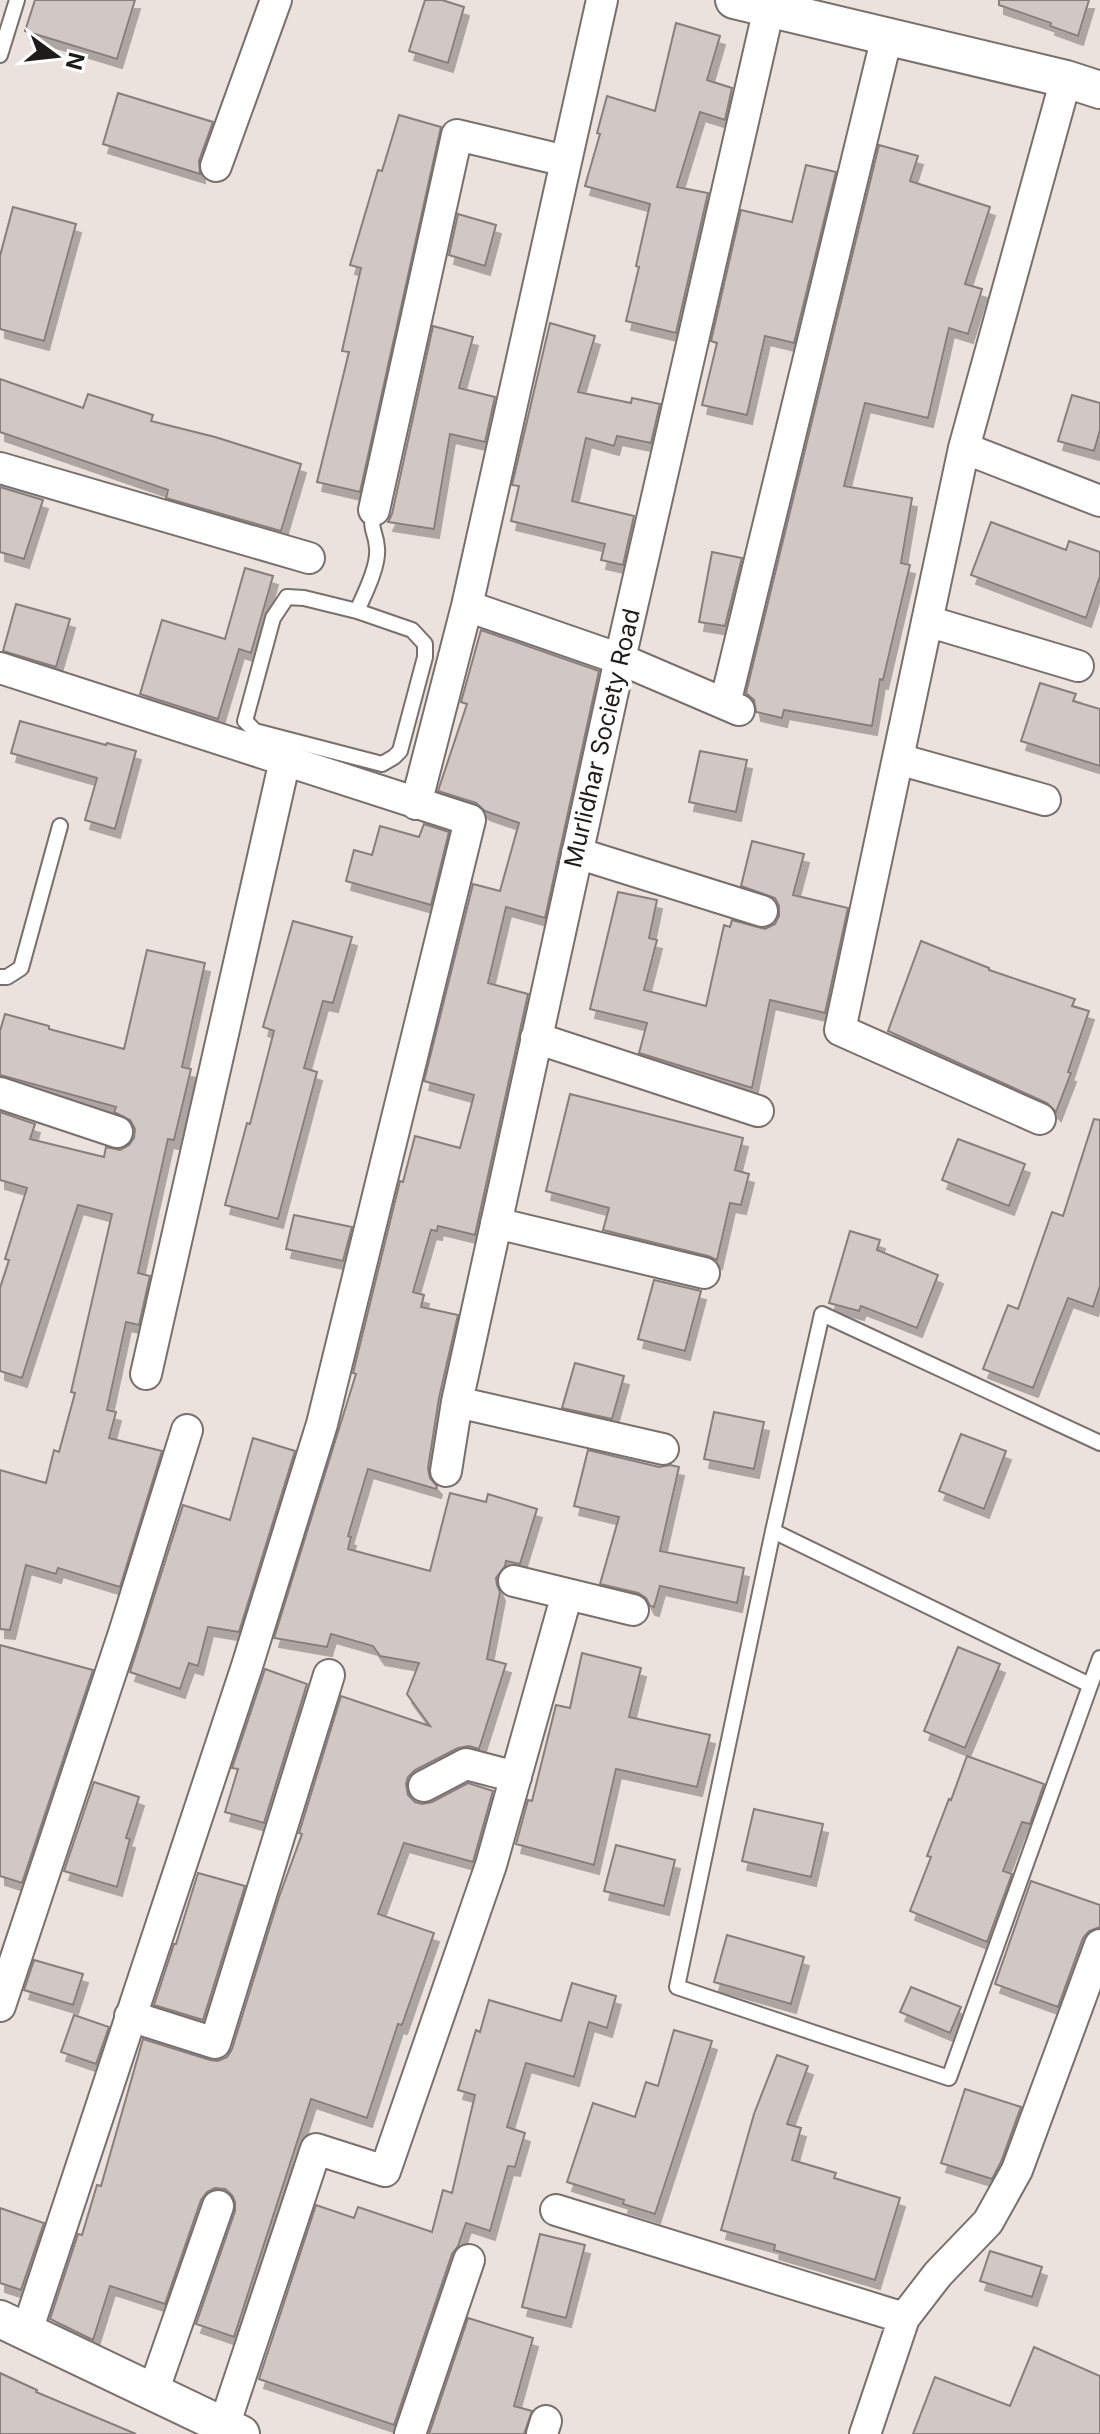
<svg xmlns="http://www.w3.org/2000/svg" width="1100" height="2434" font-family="Inter,sans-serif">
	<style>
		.building { fill: #d1c7c5; stroke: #887f7d; stroke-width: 2; filter: url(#shadow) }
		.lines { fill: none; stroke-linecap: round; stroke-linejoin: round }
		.service-casing { stroke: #78706d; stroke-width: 18 }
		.minor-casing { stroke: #78706d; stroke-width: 34 }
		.tertiary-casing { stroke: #78706d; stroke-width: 40 }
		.service { stroke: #fff; stroke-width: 14 }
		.minor { stroke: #fff; stroke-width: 30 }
		.tertiary { stroke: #fff; stroke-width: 36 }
		.labels { text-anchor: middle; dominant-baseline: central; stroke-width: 8; stroke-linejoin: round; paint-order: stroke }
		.street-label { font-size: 24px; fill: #1e1b1a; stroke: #fff }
	</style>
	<defs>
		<filter id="shadow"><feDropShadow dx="5" dy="9" stdDeviation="0" flood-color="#0004"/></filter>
	</defs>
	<rect width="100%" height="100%" fill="#ebe1dd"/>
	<path class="building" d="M35,0H135L117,59L25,31Z
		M425,0H442L464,7L448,63L409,51Z
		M999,0H1089L1078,36L1050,26L1051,23L999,5Z
		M676,23L720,36L707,80L732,88L725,120L700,112L677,187L708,193L676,333L626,321L639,267L636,266L650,204L585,186L600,134L597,133L607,96L655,111Z
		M118,93L213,122L199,161L200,174L103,144Z
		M399,115L441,127L360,492L317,482L349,352L342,351L361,268L350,265L378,170L382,171Z
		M879,145L918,156L910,181L990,207L965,284L982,289L968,334L949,328L928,418L865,403L844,486L912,498L901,563L910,565L883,680L880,679L872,726L784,710L782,718L756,712L754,700L746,693Z
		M806,165L836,172L794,343L765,336L747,415L702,405L717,343L711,341L741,210L792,222Z
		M13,207L76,224L44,341L0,329V256Z
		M458,214L496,225L485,266L449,255Z
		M550,323L595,336L578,392L631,403L632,398L660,404L651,443L617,436L614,446L586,438L572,501L634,516L623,565L601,560L605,544L511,521L519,486L512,485Z
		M433,326L473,337L459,388L495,397L485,442L450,434L434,529L388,522L392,514Z
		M0,379L83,408L88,394L153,415L151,421L215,437L301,464L281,531L166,498L168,490L0,432Z
		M1072,395L1100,403V430L1094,451L1058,441Z
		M0,487L43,500L24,559L0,552Z
		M991,522L1066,550L1069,541L1100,552V576L1086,618L971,575Z
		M712,552L742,558L725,626L699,622Z
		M245,568L273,576L251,653L239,649L218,719L140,694L162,620L225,639Z
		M16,604L70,619L56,667L3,651Z
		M481,630L599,671L545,918L506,907L488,983L528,994L475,1235L438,1226L437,1231L431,1230L413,1292L424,1295L421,1307L458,1315L439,1398L428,1468L430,1478L437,1486L436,1489L368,1469L348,1536L351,1537L348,1549L430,1571L450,1493L486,1502L488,1494L537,1509L520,1564L506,1561L505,1566L496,1578L497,1585L500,1592L487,1659L506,1664L479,1749L469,1746L458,1748L415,1770L408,1777L406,1784L408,1795L415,1802L422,1804L432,1802L468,1783L493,1791L473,1862L404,1843L378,1914L434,1933L402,2025L398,2024L367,2118L311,2099L234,2337L196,2324L235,2211V2202L232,2195L225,2189L215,2188L207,2192L201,2200L165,2304L110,2286L93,2340L50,2319L78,2234L82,2235L97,2185L101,2186L143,2039L210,2060L218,2061L227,2057L232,2049L279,1897L302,1834L299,1833L341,1696L430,1726L407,1694L419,1663L380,1656L373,1646L331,1634L327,1647L274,1638L356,1374L353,1373L400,1181L403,1182L415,1136L460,1148L474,1095L424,1081L473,884L500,891L519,823L485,811L476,803L438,791L467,704L461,702Z
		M1040,683L1076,694L1073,701L1100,709V766L1021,741Z
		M20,721L106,745L107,743L136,751L115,829L85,820L97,778L11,753Z
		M700,751L747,760L736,812L689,802Z
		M424,824L449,832L431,905L346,881L354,850L372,855L380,826L419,837Z
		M752,841L804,854L793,895L848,908L825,1013L770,1000L752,1088L639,1053L647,1023L590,1009L618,892L657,900L649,938L657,940L644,990L706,1006L724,925L730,927L732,920L765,929L775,924L779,916V906L775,898L741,886Z
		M293,921L352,937L333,1003L323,1001L304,1068L317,1072L278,1219L225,1205L247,1123L250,1124L274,1031L263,1027Z
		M921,941L989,968V970L1075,999L1072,1006L1089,1011L1068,1072L1071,1073L1056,1112L1047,1103L888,1031Z
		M147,950L205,963L182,1067L191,1069L174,1140L168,1139L138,1273L150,1276L139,1325L126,1322L107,1410L116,1412L109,1438L162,1451L120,1587L58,1568L56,1574L26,1565L10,1630L0,1629V1470L46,1483L54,1450L59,1452L75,1393L71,1392L112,1214L78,1205L22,1378L0,1371V1288L9,1260L5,1259L27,1188L0,1180V1112L35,1124L30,1139L104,1157L106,1147L120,1150L129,1145L134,1138L135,1129L130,1120L114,1112L116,1107L0,1075V1031L5,1014L49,1026V1029L124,1049Z
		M570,1094L743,1138L735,1170L749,1174L741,1205L730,1203L717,1260L708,1256L603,1230L609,1208L546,1191Z
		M1094,1119L1100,1120V1286L1093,1307L1068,1298L1033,1388L983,1369L1008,1305L1018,1309L1052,1212L1063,1216Z
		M958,1139L1025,1164L1009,1206L942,1180Z
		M294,1215L352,1227L343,1261L286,1249Z
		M850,1231L880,1240L877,1250L938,1275L917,1328L861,1306L859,1311L829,1303Z
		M654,1280L701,1291L685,1351L638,1339Z
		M575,1363L624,1376L612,1419L562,1408Z
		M714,1412L764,1422L754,1469L704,1459Z
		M961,1434L1006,1451L984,1509L939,1491Z
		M253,1438L295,1451L239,1632L208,1627L198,1666L189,1663L180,1689L130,1672L183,1505L230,1520Z
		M588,1450L659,1467L670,1465L679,1467L660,1551L744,1568L737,1603L660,1586L654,1607L650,1606L646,1598L638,1593L600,1584L619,1517L574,1506Z
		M0,1645L93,1670L22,1883L0,1876Z
		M958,1647L1000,1664L965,1748L924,1731Z
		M582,1653L641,1668L629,1717L710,1735L697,1787L616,1769L594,1865L516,1844L528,1800L532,1801L556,1705L570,1708Z
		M265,1669L307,1684L264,1823L225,1812L238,1769L232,1768Z
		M967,1756L1044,1784L1030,1824L1022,1822L1003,1871L1012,1874L987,1942L910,1911L931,1857L927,1856L949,1799L951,1800Z
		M94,1782L139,1797L126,1838L130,1839L117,1887L64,1871Z
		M754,1809L823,1824L811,1877L742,1861Z
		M616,1845L675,1860L664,1906L604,1891Z
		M198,1873L245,1886L203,2020L154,2005L174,1944H176Z
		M1031,1881L1100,1905V1927L1089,1931L1083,1938L1058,2007L995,1984Z
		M727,1935L804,1957L791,2004L714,1982Z
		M34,1960L83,1974L73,2005L24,1990Z
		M572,1983L616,1996L607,2028L589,2022L574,2077L526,2063L507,2127L525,2133L515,2167L508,2166L490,2231L466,2223L458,2246L452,2254L394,2425L259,2379L316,2205L354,2218L358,2207L432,2232L443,2190L452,2193L475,2095L458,2090L476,2030L480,2032L489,2000L561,2021Z
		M911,1987L961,2007L950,2033L900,2012Z
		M74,2015L109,2027L96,2064L61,2052Z
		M674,2030L712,2041L655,2214L623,2204L624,2200L567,2182L593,2103L635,2117L646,2082L658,2086Z
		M777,2055L808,2066L787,2124L801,2128L792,2160L836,2173L834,2178L900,2198L875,2280L774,2250L775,2245L721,2230L754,2114Z
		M965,2089L1021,2107L1001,2162L992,2179L941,2163Z
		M0,2208L44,2223L21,2290L0,2283Z
		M540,2234L585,2245L566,2318L522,2307Z
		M990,2251L1042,2267L1032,2297L980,2281Z
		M468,2318L533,2338L514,2406L532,2411L524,2434H429Z
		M1034,2347L1100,2376V2434H913L935,2377L1010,2406Z
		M0,2373L37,2390L36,2392L136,2434H0Z"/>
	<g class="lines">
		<g class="service-casing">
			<path id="service" d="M0,55L17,0
				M357,611L412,630L425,644V657L400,751L394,757L382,764L255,731L245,721L273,618L287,597L304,598L357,611C364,595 379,566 377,548C376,530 369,532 374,510
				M0,977H7L21,968L60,826
				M1100,1443L822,1314L773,1531L677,1987L949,2078L1100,1658
				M773,1531L1090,1685"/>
		</g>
		<g class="minor-casing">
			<path id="minor" d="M216,166L276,0
				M964,448L1100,501
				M0,468L309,558
				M374,510L457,135L566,161
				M467,606L620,659L739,710
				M927,621L1078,666
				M0,668L470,820L322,1424L247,1666L27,2331
				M725,704L887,36
				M898,759L1045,800
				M416,804L467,606L602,0
				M577,853L762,911
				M536,1038L758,1111
				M0,1093L117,1132
				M1040,1119L840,1030L964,448L1066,79
				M496,1223L704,1273
				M146,1374L285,760
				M457,1402L663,1449
				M446,1471L457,1402L620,659L769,8
				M514,1581L633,1610
				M424,1786L466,1764L516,1777
				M0,2006L124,1633L187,1430
				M130,2016L215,2043L329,1675
				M556,2210L904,2318
				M153,2392L218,2206
				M224,2426L316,2149L385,2171L491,1865L567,1594
				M410,2434L469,2260
				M542,2434L546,2421
				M865,2434L904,2318L938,2274L988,2222L1017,2170L1100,1945"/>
		</g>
		<g class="tertiary-casing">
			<path id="tertiary" d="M734,0L1066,79L1100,90
				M0,2319L241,2434"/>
		</g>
		<use href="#service" class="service"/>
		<use href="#minor" class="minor"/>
		<use href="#tertiary" class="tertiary"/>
	</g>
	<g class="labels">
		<g class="street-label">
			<text transform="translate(602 738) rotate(-77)">Murlidhar Society Road</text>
		</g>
	</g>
	<g transform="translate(56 56) rotate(105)" stroke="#ffffff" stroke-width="6" paint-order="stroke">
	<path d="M0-6L14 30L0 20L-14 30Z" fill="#1e1b1a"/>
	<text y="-12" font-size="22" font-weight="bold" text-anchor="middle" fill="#1e1b1a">N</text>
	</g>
</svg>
